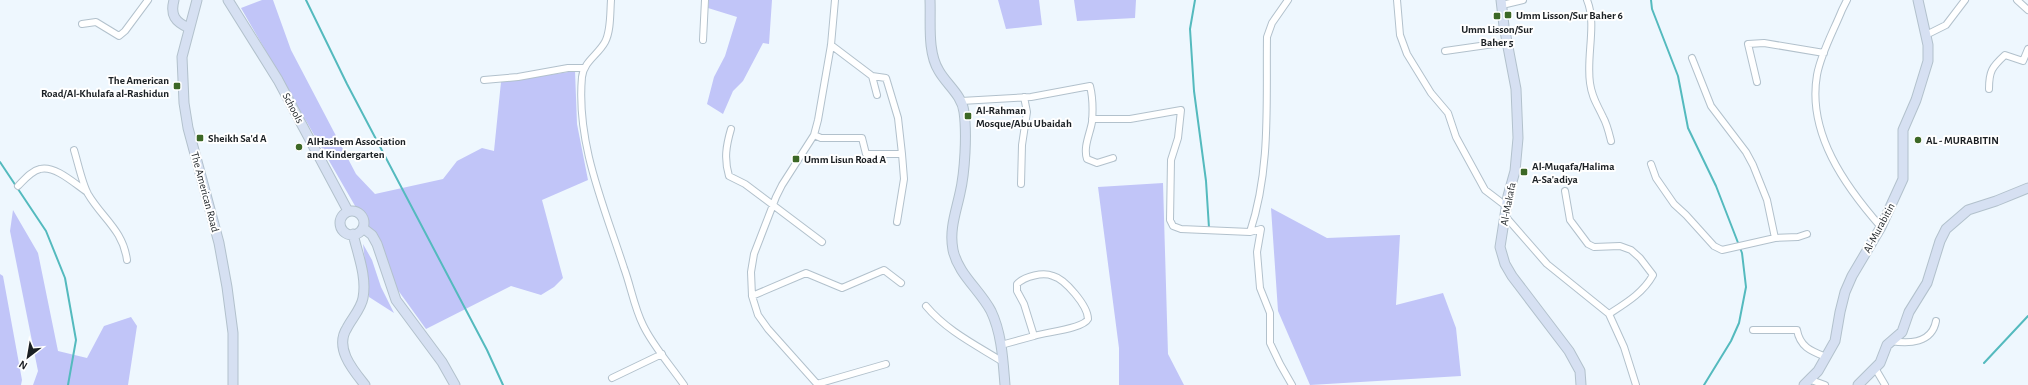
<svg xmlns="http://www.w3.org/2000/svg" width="2028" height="385" font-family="'Alegreya Sans',sans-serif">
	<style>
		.green { fill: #c1c5f8 }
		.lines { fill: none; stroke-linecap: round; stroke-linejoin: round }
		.stream { stroke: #54babe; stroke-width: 2 }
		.street-casing { stroke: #b2c1cc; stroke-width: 8 }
		.secondary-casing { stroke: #b2c1cc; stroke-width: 11 }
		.street { stroke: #fff; stroke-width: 6 }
		.secondary { stroke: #d6e0f2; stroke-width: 9 }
		.poi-dot { fill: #3c6826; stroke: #fff; stroke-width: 1.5 }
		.labels { text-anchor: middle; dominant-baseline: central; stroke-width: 4; stroke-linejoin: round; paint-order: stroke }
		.poi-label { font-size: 11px; font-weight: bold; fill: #1b2024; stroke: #fff; text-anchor: start }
		.street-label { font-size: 11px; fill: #1b2024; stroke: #fff }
	</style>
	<rect width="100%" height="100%" fill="#eef7fe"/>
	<path class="green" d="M262,0H273L291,50L356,174L375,194L443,179L457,161L482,148L494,151L501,82L575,71L577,124L588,180L542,200L563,278L554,287L541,295L511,286L426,329L395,286L362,218L241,8Z
		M709,0H772L769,44L763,43L743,81L733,91L723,114L707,104L714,77L725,56L737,17L708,8Z
		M998,0H1039L1042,25L1006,29Z
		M1074,0H1136L1135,18L1077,21Z
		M1163,183L1168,354L1184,385H1119V348L1098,187Z
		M1271,208L1327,238L1400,235L1396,305L1443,293L1456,328L1461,376L1310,385L1278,311Z
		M13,210L38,253L58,351L87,358L104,326L131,317L137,326L128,385H33L38,371L10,231Z
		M363,244L372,260L381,287L394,313L369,297Z
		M0,274L3,276L22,380L21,385H0Z"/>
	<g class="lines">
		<path class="stream" d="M306,0L347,84L487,350L503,385
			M1195,0L1190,29L1194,91L1206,181L1209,228
			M1651,0L1652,9L1678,76L1688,128L1716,186L1742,253L1746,287L1739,323L1731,341L1704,385
			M0,162L46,231L65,278L76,340L68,385
			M1984,363L2028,316"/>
		<g class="street-casing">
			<path id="street" d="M611,0C610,13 611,31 605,42C598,55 584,61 582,77C576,143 604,206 624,268C631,287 634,307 643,325C653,346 671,366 684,385
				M1397,0L1400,35L1407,54L1431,93L1448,113L1456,137L1485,190L1506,206
				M1587,0C1597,24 1586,56 1590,83C1592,98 1597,104 1603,117C1607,124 1609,133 1611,141
				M1847,0L1842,10C1834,30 1821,53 1817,75C1807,133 1845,186 1881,227
				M2017,0L2028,10
				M1502,5L1523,0
				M82,24L96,22L119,36L125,31L148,0
				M1926,35L1946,25L1965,0
				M703,40L705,0
				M831,45L872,76L877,95
				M1445,51L1508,42
				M1692,58L1711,106L1746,152L1753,165L1767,200L1775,238
				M872,76L886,78L898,118L902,154L904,179L897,222
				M484,80L518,77L568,68H584
				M1757,82L1748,44L1764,43L1824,53
				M1989,89C1989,71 1992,67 2005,55L2023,61L2028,49
				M961,101L1031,97L1090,86C1093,98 1093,110 1092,122C1090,134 1083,147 1087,159L1097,163L1113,158
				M1092,119H1130L1181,110L1178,138L1171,160L1170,220L1173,226L1181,229L1250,232C1271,169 1266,102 1267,37L1272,23L1288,0
				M731,129C726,146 724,159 729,176L745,184L822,242
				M814,135L821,138H862L866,154H902
				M74,150C78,163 82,183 88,194C102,218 123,230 127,260
				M1651,164L1656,178L1674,204L1686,215L1714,246L1722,250L1775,238L1798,237L1807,234
				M1021,184L1022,145L1027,112L1024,97
				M18,186C24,180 31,171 40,169C55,165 75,184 87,192
				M1565,191L1570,220L1588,244L1594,247L1620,246L1631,250L1640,258L1653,275C1643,293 1626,303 1609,314
				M1505,216L1547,264L1609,314L1624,347L1636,385
				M1250,232L1261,229L1257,252L1260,288L1270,313V343L1280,364L1292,385
				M752,296L806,273L842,288L884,270L901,283
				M926,306C947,331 976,345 1003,362
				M1753,330H1797C1800,347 1811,351 1826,357
				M1891,341C1909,344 1932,343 1936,321
				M1001,345L1034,336L1024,304L1017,291V284C1025,276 1043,272 1053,276C1065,279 1088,306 1088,319C1083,329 1046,332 1034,336
				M1875,368L1885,385
				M612,378L662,354
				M1811,380L1825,385
				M817,384L886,364
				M818,385L768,329L758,315L752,296L751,272L754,254L776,197L782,185L814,135L818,120L831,45L835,0"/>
		</g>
		<g class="secondary-casing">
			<path id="secondary" d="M174,0C170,15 175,22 189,28
				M197,0L182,57L184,103L188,128L219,243L227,287L233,333V385
				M228,0L278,80L348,211
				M930,0C931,22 927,52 939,71C947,85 962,95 964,112C967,133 965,172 960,193C956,212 949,230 953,250C958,274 980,290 991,311C1002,334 1003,361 1005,385
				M1501,0L1504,26L1516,89L1518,138L1515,171L1508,196L1500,247L1505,264L1512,276L1569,351L1580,371L1581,385
				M340 223a12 12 0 1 1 24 0a12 12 0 1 1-24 0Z
				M363,228L372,235L377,244L396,300L442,362L455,385
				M353,234C358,255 367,277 363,298C361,309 352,318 347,328C334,348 353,370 365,385
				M1804,385L1818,371L1835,341L1840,312L1845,292L1852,276L1881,227L1903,179V130L1916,100L1928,61V45L1918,0
				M1858,385L1880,363L1887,345L1902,332L1909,312L1927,283L1940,241L1946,229L1968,210L1996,201L2028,188"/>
		</g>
		<use href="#street" class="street"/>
		<use href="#secondary" class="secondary"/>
	</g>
	<g class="poi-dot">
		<rect x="1504" y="11" width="8" height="8" rx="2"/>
		<rect x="1493" y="12" width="8" height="8" rx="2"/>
		<rect x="173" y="82" width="8" height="8" rx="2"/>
		<rect x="964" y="112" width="8" height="8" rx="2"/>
		<rect x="196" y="134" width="8" height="8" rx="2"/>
		<circle cx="1918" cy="140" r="4"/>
		<circle cx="299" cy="147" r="4"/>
		<rect x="792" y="155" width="8" height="8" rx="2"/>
		<rect x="1520" y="168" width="8" height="8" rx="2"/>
	</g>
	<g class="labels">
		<g class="poi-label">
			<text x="1516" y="15">Umm Lisson/Sur Baher 6</text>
			<text x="1497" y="29" text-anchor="middle">Umm Lisson/Sur<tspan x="1497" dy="13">Baher 5</tspan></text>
			<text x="169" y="80" text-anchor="end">The American<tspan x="169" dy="13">Road/Al-Khulafa al-Rashidun</tspan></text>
			<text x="976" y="110">Al-Rahman<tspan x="976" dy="13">Mosque/Abu Ubaidah</tspan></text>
			<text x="208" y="138">Sheikh Sa'd A</text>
			<text x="1926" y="140">AL - MURABITIN</text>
			<text x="307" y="141">AlHashem Association<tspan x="307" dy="13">and Kindergarten</tspan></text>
			<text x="804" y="159">Umm Lisun Road A</text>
			<text x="1532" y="166">Al-Muqafa/Halima<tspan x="1532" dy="13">A-Sa'adiya</tspan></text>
		</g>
		<g class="street-label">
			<text transform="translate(293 108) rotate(62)">Schools</text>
			<text transform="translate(205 192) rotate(75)">The American Road</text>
			<text transform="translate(1508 204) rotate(-79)">Al-Makafa</text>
			<text transform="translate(1879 228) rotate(-62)">Al-Murabitin</text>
		</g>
	</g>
	<g transform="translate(28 357) rotate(211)" stroke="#ffffff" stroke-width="3" paint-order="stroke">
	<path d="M0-3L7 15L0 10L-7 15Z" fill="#1b2024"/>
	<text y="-6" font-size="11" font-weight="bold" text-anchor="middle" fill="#1b2024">N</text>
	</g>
</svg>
